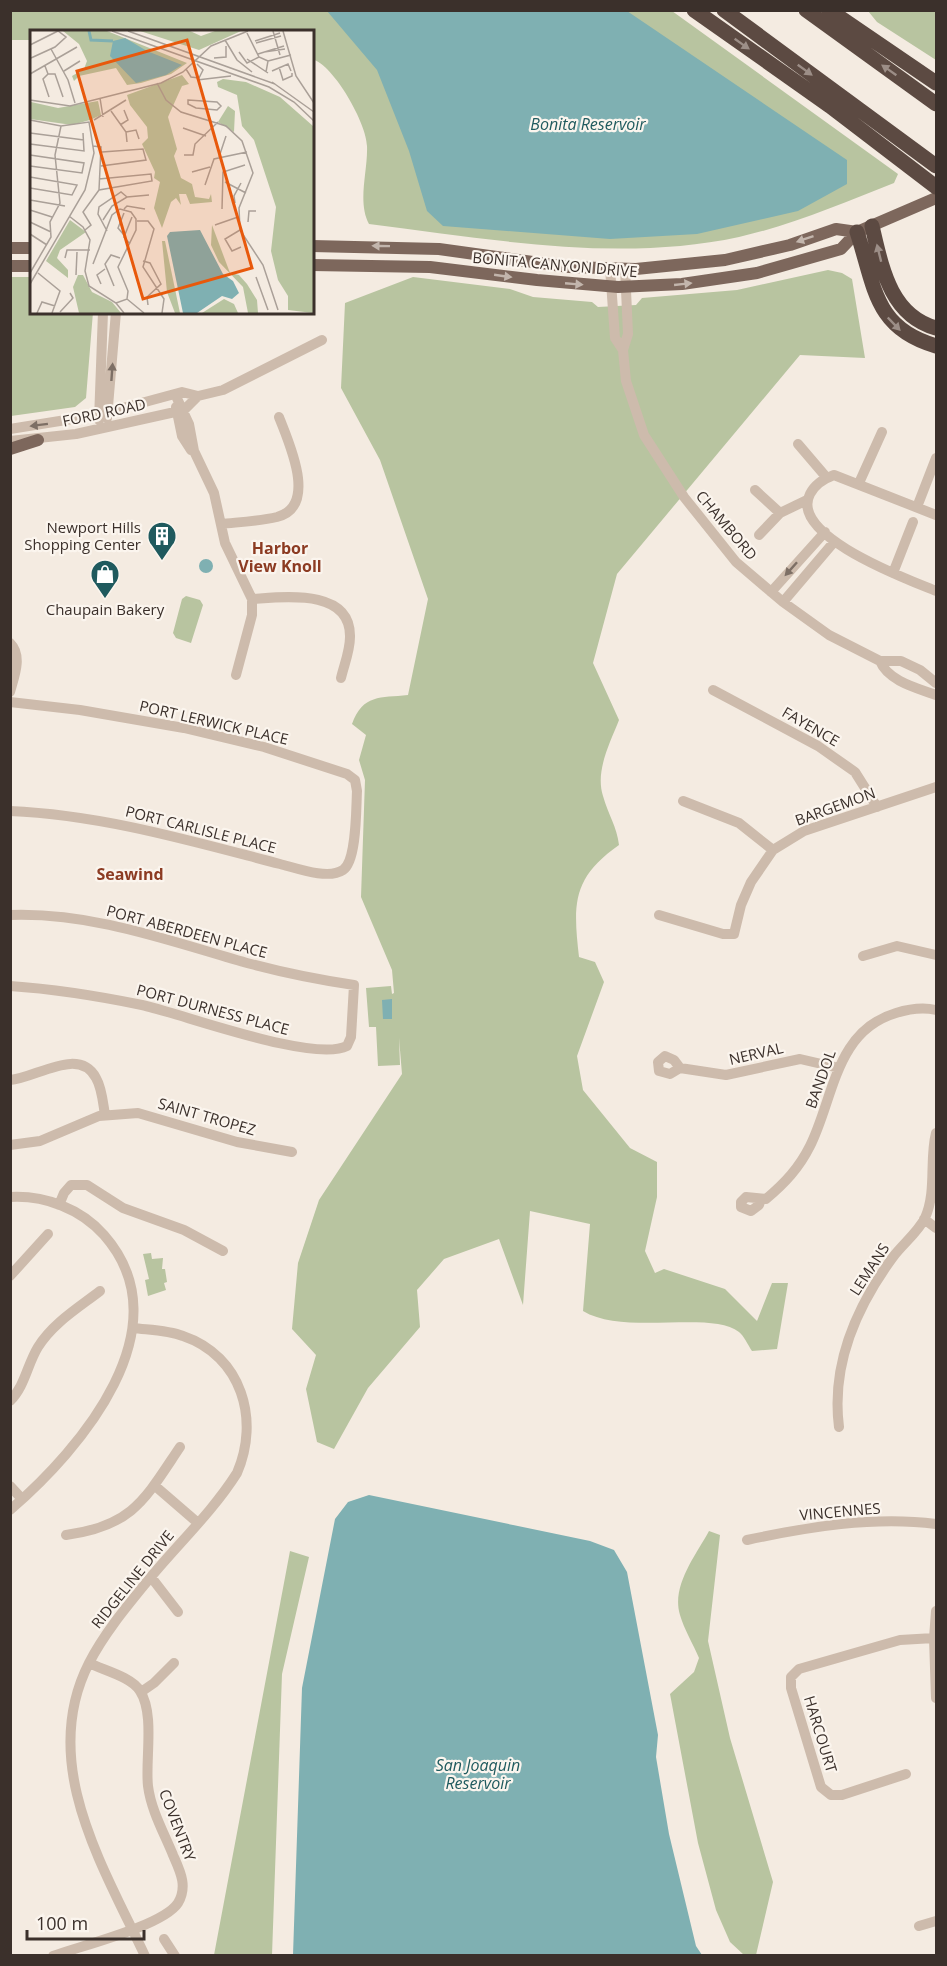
<svg xmlns="http://www.w3.org/2000/svg" width="947" height="1966" font-family="'Open Sans',sans-serif">
	<style>
		.green { fill: #b8c4a0 }
		.water { fill: #7fb0b2 }
		.lines { fill: none; stroke-linecap: round; stroke-linejoin: round }
		.minor { stroke: #cdbbac; stroke-width: 10 }
		.major { stroke: #7d675c; stroke-width: 12 }
		.highway { stroke: #5c4a42; stroke-width: 15 }
		.oneway { fill: #9c8e87 }
		.oneway2 { fill: #c2b5ac }
		.oneway3 { fill: #7d6f65 }
		.labels { text-anchor: middle; dominant-baseline: central; stroke-width: 4.5; stroke-linejoin: round; paint-order: stroke }
		.street-label { font-size: 15px; fill: #3b302b; stroke: #fbf5ee }
		.poi-label { font-size: 15px; fill: #3b302b; stroke: #fbf5ee; text-anchor: end }
		.water-label { font-size: 16px; font-style: italic; fill: #1f5a5e; stroke: #fbf5ee }
		.neighbourhood-label { font-size: 16px; font-weight: bold; fill: #8c3b22; stroke: #fbf5ee }
		.inset-river { fill: none; stroke: #7fb0b2; stroke-width: 3 }
		.inset-road { fill: none; stroke: #aaa098; stroke-width: 1.5 }
		.view { fill: #e8590c; fill-opacity: 0.15; stroke: #e8590c; stroke-width: 3 }
		.inset-edge { fill: none; stroke: #3b302b; stroke-width: 3 }
	</style>
	<rect width="100%" height="100%" fill="#f4ebe1"/>
	<path class="green" d="M10,11H672L898,174L894,183C843,203 792,225 739,237C618,263 490,239 369,224C357,202 368,171 367,146C367,124 334,65 312,59V32H32L31,40H11Z
		M868,11H936V60L877,22Z
		M828,270L842,273L852,279L865,358L800,355L617,574L593,663L619,720C610,743 595,771 603,796C608,814 617,827 619,845C572,878 573,904 579,957L595,962L604,982L577,1056L583,1090L630,1148L657,1162V1197L645,1251L655,1273L664,1269L725,1289L757,1321L772,1283H788L777,1349L752,1351C748,1345 744,1336 739,1332C711,1310 624,1336 583,1311L590,1224L530,1211L523,1305L499,1239L444,1259L417,1290L420,1327L368,1388L334,1449L317,1442L306,1389L316,1355L292,1329L298,1263L319,1200L402,1074L399,1038L400,1065L378,1066L376,1027H369L366,988L391,986L392,994L394,993L392,970L361,897L365,780L359,760L366,735L352,724C363,694 380,698 408,695L428,599L380,460L341,388L345,303L413,277L510,289L533,297L592,302L598,307L636,305L642,298L737,290Z
		M11,277H31L32,312H93L86,398L75,407L11,416Z
		M186,596L200,600L203,605L191,643L176,638L173,633L182,599Z
		M151,1253L152,1259L163,1258L162,1269H165L167,1282L164,1283L166,1290L148,1296L145,1280L149,1279L143,1254Z
		M709,1531L720,1535L708,1641L730,1738L773,1882L756,1955H744L730,1942L716,1910L698,1843L670,1694L694,1672L699,1658C693,1644 684,1629 680,1615C671,1586 696,1555 709,1531Z
		M290,1551L309,1557L282,1674L272,1955H214Z"/>
	<path class="water" d="M327,11H627L847,160V184L798,211L697,234L610,239L443,226L427,211L409,151L377,70Z
		M199 566a7 7 0 1 1 14 0a7 7 0 1 1-14 0Z
		M392,999V1019H383L382,1000Z
		M369,1495L590,1541L614,1550L627,1572L658,1735L656,1757L669,1834L696,1946L702,1955H293L302,1688L335,1519L348,1502Z"/>
	<g class="lines">
		<path class="minor" d="M610,268L615,338L623,350
			M625,268L628,334L623,350L626,381L644,435L684,497L736,562L783,602L829,635L880,661H901L920,670L936,683
			M175,394L189,424L194,451L214,493L225,543L252,599V615L236,675
			M176,407L182,436L191,450
			M107,418L116,312
			M99,420L103,312
			M10,429L97,415L182,392L198,396L223,390L322,340
			M10,441L76,434L184,410L198,396
			M798,444L827,478
			M859,483L882,432
			M755,490L780,513L807,500
			M917,507L936,458
			M936,515L834,475C823,479 815,484 810,494C788,536 910,580 936,591
			M221,524C240,522 260,521 277,517C319,506 288,441 279,417
			M759,535L780,513
			M893,573L913,522
			M771,592L825,532
			M252,599C284,597 351,588 350,637C350,651 344,665 341,678
			M783,602L834,542
			M10,643C23,656 14,677 10,692
			M880,661C888,681 917,688 936,695
			M713,690L818,746L855,772L877,807
			M10,702L80,710L184,728L264,747L347,774L355,780L357,791C356,808 357,861 343,870C328,880 296,868 280,864C191,841 103,815 10,811
			M683,801L739,823L773,850
			M10,915C94,912 172,942 251,964C285,973 320,980 354,985L351,1037L347,1046C313,1063 183,1014 142,1005C98,996 55,989 10,986
			M659,915L723,934H734L741,905L751,882L773,850L804,831L936,787
			M863,956L897,946L936,955
			M665,1056L674,1060L680,1068L670,1074L659,1071L658,1062Z
			M680,1068L726,1075L800,1059L839,1068
			M10,1080C36,1078 79,1046 96,1078C102,1088 103,1103 105,1115
			M10,1145L40,1141L99,1116L138,1113L237,1142L292,1152
			M10,1197C45,1195 81,1209 104,1235C185,1327 81,1449 10,1510
			M761,1199L759,1205L751,1211L741,1207V1202L746,1197L766,1199C785,1183 799,1168 810,1146C834,1098 835,1031 896,1013C909,1009 923,1007 936,1010
			M59,1205L64,1193L71,1185H87L123,1208L184,1230L223,1251
			M924,1219L936,1228
			M10,1276L48,1234
			M133,1328C150,1330 168,1330 183,1336C242,1356 260,1420 237,1473C213,1511 179,1543 150,1578C128,1605 105,1632 89,1663C38,1763 103,1866 145,1956
			M10,1401C25,1386 27,1365 38,1347C53,1323 78,1308 100,1291
			M839,1427C831,1365 857,1306 893,1257C902,1245 918,1232 925,1218C937,1191 929,1160 936,1133
			M154,1485L198,1523
			M10,1486L22,1499
			M66,1535C133,1526 145,1499 180,1447
			M747,1540C808,1527 873,1516 936,1524
			M151,1577L178,1612
			M936,1611L934,1638L936,1698
			M141,1692L154,1683L174,1663
			M906,1774L842,1795H831L821,1787L791,1688V1677L799,1669L900,1640L934,1638
			M919,1926L936,1921
			M164,1939L175,1956
			M53,1956C80,1946 163,1926 178,1903C188,1886 180,1871 173,1855C164,1833 151,1810 148,1786C145,1760 155,1714 140,1691C132,1677 103,1670 89,1663"/>
		<path class="major" d="M312,246L439,249L569,267L636,269L725,260L790,245L836,229L857,232
			M10,248H32
			M312,265L430,267L537,280L618,287L682,284L757,273L841,249L857,232L936,198
			M10,266H32
			M10,449L38,440"/>
		<path class="highway" d="M694,10L830,106L936,187
			M724,10L936,166
			M806,10L936,104
			M829,10L936,83
			M872,226C882,268 890,315 936,328
			M857,232C875,287 874,328 936,346"/>
	</g>
	<defs><path id="oneway-solid" d="M-6-.8H1V-3.2L6.5 0L1 3.2V.8H-6Z" transform="scale(1.5)"/></defs>
	<g class="oneway">
		<use href="#oneway-solid" transform="translate(742 44) rotate(35)"/>
		<use href="#oneway-solid" transform="translate(805 70) rotate(36)"/>
		<use href="#oneway-solid" transform="translate(889 70) rotate(-145)"/>
		<use href="#oneway-solid" transform="translate(879 253) rotate(-104)"/>
		<use href="#oneway-solid" transform="translate(894 324) rotate(46)"/>
	</g>
	<g class="oneway2">
		<use href="#oneway-solid" transform="translate(805 239) rotate(161)"/>
		<use href="#oneway-solid" transform="translate(381 246) rotate(-179)"/>
		<use href="#oneway-solid" transform="translate(503 276) rotate(8)"/>
		<use href="#oneway-solid" transform="translate(574 284) rotate(5)"/>
		<use href="#oneway-solid" transform="translate(683 284) rotate(-6)"/>
	</g>
	<g class="oneway3">
		<use href="#oneway-solid" transform="translate(112 372) rotate(-86)"/>
		<use href="#oneway-solid" transform="translate(39 425) rotate(173)"/>
		<use href="#oneway-solid" transform="translate(791 569) rotate(132)"/>
	</g>
	<defs>
		<g id="building-pin" transform="scale(1.5)"><path d="M0 17L-7.5 6A9.5 9.5 0 1 1 7.5 6Z" fill="#1f5a5e" stroke="#fbf5ee"/><path d="M-4-6H4V6H1V3H-1V6H-4ZM-2.5-4.3h1.7v1.8h-1.7ZM.8-4.3h1.7v1.8H.8ZM-2.5-1h1.7V.8h-1.7ZM.8-1h1.7V.8H.8Z" fill="#fff"/></g>
		<g id="shop-pin" transform="scale(1.5)"><path d="M0 17L-7.5 6A9.5 9.5 0 1 1 7.5 6Z" fill="#1f5a5e" stroke="#fbf5ee"/><path d="M-5-2.5h2.3a2.7 3.5 0 0 1 5.4 0H5L5.5 6h-11ZM-1.5-2.5h3a1.5 2.3 0 0 0-3 0Z" fill="#fff"/></g>
	</defs>
	<g fill-rule="evenodd">
		<use href="#building-pin" x="162" y="536"/>
		<use href="#shop-pin" x="105" y="574"/>
	</g>
	<g class="labels">
		<g class="street-label">
			<text transform="translate(555 264) rotate(5)">BONITA CANYON DRIVE</text>
			<text transform="translate(104 412) rotate(-12)">FORD ROAD</text>
			<text transform="translate(727 525) rotate(50)">CHAMBORD</text>
			<text transform="translate(214 722) rotate(13)">PORT LERWICK PLACE</text>
			<text transform="translate(811 726) rotate(30)">FAYENCE</text>
			<text transform="translate(835 806) rotate(-20)">BARGEMON</text>
			<text transform="translate(201 829) rotate(14)">PORT CARLISLE PLACE</text>
			<text transform="translate(187 931) rotate(15)">PORT ABERDEEN PLACE</text>
			<text transform="translate(213 1009) rotate(15)">PORT DURNESS PLACE</text>
			<text transform="translate(756 1053) rotate(-13)">NERVAL</text>
			<text transform="translate(820 1079) rotate(-70)">BANDOL</text>
			<text transform="translate(207 1116) rotate(16)">SAINT TROPEZ</text>
			<text transform="translate(869 1269) rotate(-57)">LEMANS</text>
			<text transform="translate(840 1511) rotate(-5)">VINCENNES</text>
			<text transform="translate(132 1579) rotate(-51)">RIDGELINE DRIVE</text>
			<text transform="translate(821 1734) rotate(73)">HARCOURT</text>
			<text transform="translate(178 1825) rotate(69)">COVENTRY</text>
		</g>
		<g class="poi-label">
			<text x="141" y="527">Newport Hills<tspan x="141" dy="17">Shopping Center</tspan></text>
			<text x="105" y="609" text-anchor="middle">Chaupain Bakery</text>
		</g>
		<g class="water-label">
			<text x="588" y="124">Bonita Reservoir</text>
			<text x="478" y="1765">San Joaquin<tspan x="478" dy="18">Reservoir</tspan></text>
		</g>
		<g class="neighbourhood-label">
			<text x="280" y="548">Harbor<tspan x="280" dy="18">View Knoll</tspan></text>
			<text x="130" y="874">Seawind</text>
		</g>
	</g>
	<g transform="translate(30 30)">
		<rect width="284" height="284" fill="#f4ebe1"/>
		<path d="M33,1H77L157,33L141,44L111,53L97,55L86,38L49,46L44,51L42,46L54,39L57,31L49,14ZM110,1H160L171,6L185,1H211L169,20ZM152,45L159,54L152,56L138,87L147,119L144,126L151,148L162,154L165,167L179,169L181,164L182,172L160,174L156,164H149L151,175L146,168L141,172L132,198L124,178L130,152L124,148L125,142L112,114L118,108L117,97L100,75L97,65ZM193,49L216,52L250,67L283,96V283L258,280V266L248,250L241,221L246,177L224,110L212,96L207,65L188,57L187,52ZM68,71L71,85L60,90L42,95L0,89L1,72L28,78ZM198,76L205,81L204,102L188,92ZM40,190L56,202L30,220L27,228L38,240V248L16,231ZM182,195L200,243L209,245L217,254L227,270L228,283H218L213,257L189,232L181,215ZM132,211H135L150,283H145L137,262ZM48,245H53L62,262L82,272L91,283H49L43,257ZM194,269L204,274L208,283H172Z" fill="#b8c4a0"/>
		<path d="M95,8L117,21L152,35L136,45L106,53L80,26L83,11ZM170,200L193,244L203,251L209,263L202,269L192,266L167,283H153L137,206L140,202Z" fill="#7fb0b2"/>
		<path class="inset-river" d="M59,1L61,10L83,11"/>
		<path class="inset-road" d="M82,1L239,57L264,72L284,91M98,1L245,54M243,1L250,25M253,1L266,46L284,73M217,3L229,27L238,31L236,42M195,10L207,30L222,42M225,11L250,3M226,13L251,6M0,15L28,1L36,7L25,17L1,28M21,19L38,50L45,73M209,22L217,33L229,27M234,22L255,19M228,24L254,16M184,28L196,27V16M217,29L238,43M238,31L261,25M15,36L18,44L13,49L19,67M249,37L253,50L262,46V43M156,39L161,47L169,48L173,40L167,34M34,41L50,31M242,41L258,34L261,41M0,44L47,17M18,44H25L33,67M167,50L201,46M242,52L284,82M127,53L136,70L151,82L196,96L212,111L223,143L209,178L210,200L233,235L248,280M0,67V44M70,68L73,87M0,70L40,76L131,53L153,42L181,16L218,1M158,70L187,72L191,76L187,80L166,78L158,74ZM81,81L96,102L97,112M0,90L31,96L59,92L64,123L55,160L0,254M64,90L96,70M90,95L98,90L94,80M153,98L176,106M96,102L106,100L109,109M0,103L54,110M0,114L54,121L53,103M63,116L71,117L69,160M0,125L54,133L52,143L0,136M154,125H163L165,114L188,92M189,127L196,106M71,136L116,130L113,119L72,122M162,142L180,137M0,147L47,155L42,165L0,158M195,152L216,163M175,155L184,129L217,122M0,170L35,176M205,173L204,166L211,153M94,179L97,176L115,179M192,179L193,142L215,135M0,180L22,187M94,183L88,198L94,205M39,186L53,197L60,210L55,241L59,256L86,273L94,283M73,190L82,176L97,167L119,165M107,191H118L124,199L113,237L134,269L132,283M0,192L21,202M218,192L219,181H226M185,195L208,187M55,200L61,195L53,182L69,160L122,151L121,144L69,149M210,200L195,209L202,221L211,217M77,201L68,184L69,177L91,162L97,167M0,204L17,215M100,214L94,207L102,187M35,228L37,220H60M113,231L120,233L131,254L117,267L118,275M63,234L82,185L90,179L101,182L106,189V200L88,237L98,261L97,269M0,243L21,207L20,192L30,173L25,125L31,96M8,243L30,261L22,283M46,245L47,222M226,247L238,280M71,254L67,245L75,239M84,256L75,234L81,225L90,228M86,273L97,269L114,283M30,282L43,268L40,263M7,283L12,272L25,276"/>
		<path class="view" d="M157,10L222,238L113,269L47,41Z"/>
		<rect width="284" height="284" class="inset-edge"/>
	</g>
	<rect width="947" height="1966" fill="none" stroke="#3b302b" stroke-width="24"/>
	<path d="M27 1930v9h117v-9" fill="none" stroke="#3b302b" stroke-width="3"/>
	<text x="36" y="1930" font-size="18" fill="#3b302b" stroke="#fbf5ee" stroke-width="4.5" paint-order="stroke">100 m</text>
</svg>
